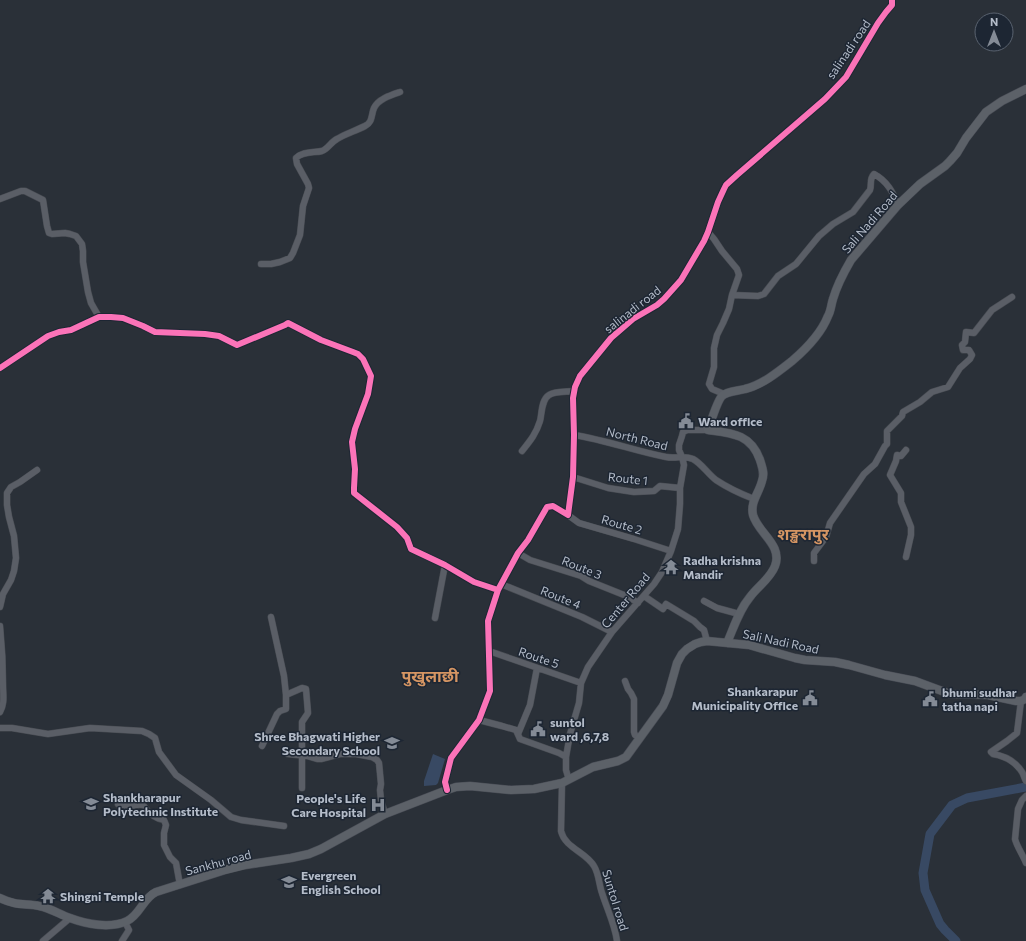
<svg xmlns="http://www.w3.org/2000/svg" width="1026" height="941" font-family="Commissioner,'Noto Sans Devanagari',sans-serif">
	<style>
		.water { fill: #384963 }
		.lines { fill: none; stroke-linecap: round; stroke-linejoin: round }
		.river { stroke: #384963; stroke-width: 9 }
		.minor-casing { stroke: #484c53; stroke-width: 7 }
		.major-casing { stroke: #484c55; stroke-width: 9 }
		.minor { stroke: #5a5e66; stroke-width: 6 }
		.major { stroke: #5c6168; stroke-width: 8 }
		.cycleway-casing { stroke: #1d2633; stroke-width: 8 }
		.cycleway { stroke: #fb73b8; stroke-width: 6 }
		.labels { text-anchor: middle; dominant-baseline: central; stroke-width: 3; stroke-linejoin: round; paint-order: stroke }
		.street-label { font-size: 12px; fill: #b4bcc9; stroke: #1d2633 }
		.poi-label { font-size: 12px; font-weight: bold; fill: #b4bcc9; stroke: #1d2633; text-anchor: start }
		.district-label { font-size: 16px; font-weight: bold; fill: #d59563; stroke: #1d2633 }
	</style>
	<rect width="100%" height="100%" fill="#2a3038"/>
	<path class="water" d="M433,754L445,759L438,783L436,785L424,786V781Z"/>
	<g class="lines">
		<path class="river" d="M956,941L945,930L940,924L925,890L923,873L930,834L952,805L967,798L1026,787"/>
		<g class="minor-casing">
			<path id="minor" d="M0,199L21,191H25L43,200L47,226L49,233L52,234L65,233L70,234L76,236L82,244L83,251V262L88,292L91,303L99,317
				M708,232L714,239L722,251L737,269L739,275L732,295L729,309L723,323L717,335L714,348V367L709,384L712,389L724,394
				M261,264H271L280,262L290,258L293,253L300,235L303,206L309,188L308,184L297,164L296,158C303,151 314,153 322,151C328,149 331,142 337,139C345,134 355,131 365,126C373,122 371,115 374,108C378,99 391,95 400,92
				M732,295L758,296L764,294L778,276L796,264L819,236L833,224L853,212L870,190C872,184 869,179 874,174C887,181 893,192 898,205
				M0,368L48,336L59,332L71,330L99,317H111L123,318L143,326L155,332L205,334L219,336L237,345L285,325L288,323L321,340L353,352L358,354L363,359L371,376L368,394L355,429L352,442L355,469L354,488V493L397,527L407,538L411,549L445,565L474,582L498,590
				M574,435C606,440 635,451 666,457C676,459 684,455 693,459C701,463 708,474 716,480C728,488 741,494 754,499
				M522,451C530,441 536,434 540,421C542,414 541,400 549,395C555,391 567,392 574,391
				M573,477L608,488L634,492L654,491L660,486L680,488
				M568,515L579,523L634,539L671,551
				M518,553L530,560L581,576L589,581L629,597L638,603
				M906,557L911,535V527L901,502V493L890,475L896,461L897,455L901,456L906,450
				M814,561V553L826,537L830,523L864,474L875,464L885,446L887,444V431L902,416L903,412L920,402L932,392L948,387L960,368L970,359L972,355L969,350H963L962,345L965,342L966,332L974,333L992,310L1012,297
				M501,584L582,617L612,632
				M644,596L663,609L666,604L694,621L700,627L704,630L707,641
				M704,601L717,608L739,614
				M0,607L3,594L11,580L14,571L16,558L14,536L9,517L7,505V493L11,487L20,482L37,470
				M271,617L284,676L286,695
				M435,618L445,565
				M0,626C2,646 3,665 3,685C3,695 5,703 0,712
				M489,651L581,683
				M625,681L628,689L631,693L634,699V732L635,735L640,738
				M1021,701L1017,733L1007,741L991,752L993,754C1005,756 1015,761 1022,772C1024,775 1024,778 1026,781
				M479,720L502,726L516,730L520,739L559,753L566,757
				M0,728H12L48,734L90,728L142,731L149,734L155,738L159,752L176,775L211,800L231,817L241,820L284,826
				M518,734L530,705L537,668
				M262,746L277,714L280,711L286,709V695L302,688L306,689L308,713L302,722V788
				M288,754L307,756L317,759H321L340,754H356L372,757L377,760L379,763L381,784L380,790L381,800L385,814
				M569,780L566,770V757L570,734L579,703L581,683L588,667L612,632L654,584L662,572L671,551L678,529L680,504V488L684,465L682,457L679,450V445L682,436L683,432L687,430H708
				M562,783L561,831C565,848 586,852 594,866C599,874 599,885 602,893C607,909 615,925 617,941
				M447,790L445,782L451,758L479,720L490,691L488,621L498,590L518,553L528,540L547,507L553,506L568,515L573,477L574,435L573,398L575,387L580,376L611,338L633,319L657,305L664,299L681,280L704,241L708,232L718,202L724,189L726,185L737,175L825,99L846,77L878,23L886,12L892,5V0
				M1026,796L1022,800L1018,809L1015,839C1017,847 1023,855 1026,863
				M118,804C123,805 128,807 132,806C136,805 138,804 143,805C148,812 155,819 164,820L166,825L164,833V845L170,857L176,863L180,885
				M43,941L70,918
				M122,941L129,930L125,922"/>
		</g>
		<g class="major-casing">
			<path id="major" d="M727,643C734,627 739,610 750,597C758,586 770,579 775,566C783,545 758,533 753,515C750,502 759,493 762,481C765,473 762,467 760,460C751,434 732,433 708,430C711,422 717,401 722,396C727,391 738,391 745,389C762,385 778,372 792,361C806,349 821,334 828,316C831,311 831,305 833,299C837,285 844,272 851,260L898,205L920,184L945,166L950,161L957,153L966,138L986,112L1002,101L1026,89
				M0,898C4,900 10,902 14,903C22,905 31,904 39,906C50,908 59,914 70,918C86,924 110,929 127,921C140,915 143,898 156,892L225,870L245,865L291,858L309,854L321,849L385,814L447,790L456,787L470,786L511,790L534,789L562,783L593,767L618,761L626,757L663,706L668,695L677,663L682,654L687,649L695,644L701,642L707,641L749,645L795,658L805,660L835,662L849,665L885,675L915,681L950,694L988,695L1016,701H1021L1025,699L1026,697"/>
		</g>
		<use href="#minor" class="minor"/>
		<use href="#major" class="major"/>
		<g class="cycleway-casing">
			<path id="cycleway" d="M0,368L48,336L59,332L71,330L99,317H111L123,318L143,326L155,332L205,334L219,336L237,345L285,325L288,323L321,340L353,352L358,354L363,359L371,376L368,394L355,429L352,442L355,469L354,488V493L397,527L407,538L411,549L445,565L474,582L498,590
				M447,790L445,782L451,758L479,720L490,691L488,621L498,590L518,553L528,540L547,507L553,506L568,515L573,477L574,435L573,398L575,387L580,376L611,338L633,319L657,305L664,299L681,280L704,241L708,232L718,202L724,189L726,185L737,175L825,99L846,77L878,23L886,12L892,5V0"/>
		</g>
		<use href="#cycleway" class="cycleway"/>
	</g>
	<defs>
		<g id="civic-bare" transform="scale(1.2)"><path d="M-.6-6.5H3V-4.5H.6V-3L4-1V1h2V6H-6V1h2V-1L-.6-3ZM-1.2 2.5V6h2.4V2.5Z" fill="#848b96" stroke="#1d2633" stroke-width="2.5" paint-order="stroke"/></g>
		<g id="temple-bare" transform="scale(1.2)"><path d="M0-6L5-2H3V0L6.5 2.5H4V6H1.5V3h-3V6H-4V2.5H-6.5L-3 0V-2H-5Z" fill="#848b96" stroke="#1d2633" stroke-width="2.5" paint-order="stroke"/></g>
		<g id="school-bare" transform="scale(1.2)"><path d="M0-5L7-2L0 1L-7-2ZM-4 1L0 2.5L4 1V4Q0 6-4 4Z" fill="#848b96" stroke="#1d2633" stroke-width="2.5" paint-order="stroke"/></g>
		<g id="university-bare" transform="scale(1.2)"><path d="M0-5L7-2L0 1L-7-2ZM-4 1L0 2.5L4 1V4Q0 6-4 4Z" fill="#848b96" stroke="#1d2633" stroke-width="2.5" paint-order="stroke"/></g>
		<g id="hospital-bare" transform="scale(1.2)"><path d="M-5-5h3v3.5h4V-5h3V5h-3V1.5h-4V5h-3Z" fill="#848b96" stroke="#1d2633" stroke-width="2.5" paint-order="stroke"/></g>
	</defs>
	<g fill-rule="evenodd">
		<use href="#civic-bare" x="686" y="421"/>
		<use href="#temple-bare" x="671" y="567"/>
		<use href="#civic-bare" x="810" y="698"/>
		<use href="#civic-bare" x="930" y="699"/>
		<use href="#civic-bare" x="538" y="729"/>
		<use href="#school-bare" x="392" y="743"/>
		<use href="#university-bare" x="91" y="804"/>
		<use href="#hospital-bare" x="378" y="805"/>
		<use href="#school-bare" x="289" y="882"/>
		<use href="#temple-bare" x="48" y="896"/>
	</g>
	<g class="labels">
		<g class="street-label">
			<text transform="translate(848 49) rotate(-56)">salinadi road</text>
			<text transform="translate(869 222) rotate(-49)">Sali Nadi Road</text>
			<text transform="translate(632 309) rotate(-38)">salinadi road</text>
			<text transform="translate(637 438) rotate(14)">North Road</text>
			<text transform="translate(628 478) rotate(6)">Route 1</text>
			<text transform="translate(622 524) rotate(16)">Route 2</text>
			<text transform="translate(582 567) rotate(22)">Route 3</text>
			<text transform="translate(561 597) rotate(22)">Route 4</text>
			<text transform="translate(625 600) rotate(-50)">Center Road</text>
			<text transform="translate(781 641) rotate(12)">Sali Nadi Road</text>
			<text transform="translate(539 657) rotate(19)">Route 5</text>
			<text transform="translate(218 862) rotate(-15)">Sankhu road</text>
			<text transform="translate(616 900) rotate(73)">Suntol road</text>
		</g>
		<g class="poi-label">
			<text x="698" y="421">Ward office</text>
			<text x="683" y="560">Radha krishna<tspan x="683" dy="14">Mandir</tspan></text>
			<text x="798" y="691" text-anchor="end">Shankarapur<tspan x="798" dy="14">Municipality Office</tspan></text>
			<text x="942" y="692">bhumi sudhar<tspan x="942" dy="14">tatha napi</tspan></text>
			<text x="550" y="722">suntol<tspan x="550" dy="14">ward ,6,7,8</tspan></text>
			<text x="380" y="736" text-anchor="end">Shree Bhagwati Higher<tspan x="380" dy="14">Secondary School</tspan></text>
			<text x="103" y="797">Shankharapur<tspan x="103" dy="14">Polytechnic Institute</tspan></text>
			<text x="366" y="798" text-anchor="end">People's Life<tspan x="366" dy="14">Care Hospital</tspan></text>
			<text x="301" y="875">Evergreen<tspan x="301" dy="14">English School</tspan></text>
			<text x="60" y="896">Shingni Temple</text>
		</g>
		<g class="district-label">
			<text x="803" y="533">शङ्खरापुर</text>
			<text x="430" y="675">पुखुलाछी</text>
		</g>
	</g>
	<g transform="translate(994 32)"><circle r="19" fill="#1d2633" stroke="#59626f"/>
	<path d="M0-3L7 15L0 10L-7 15Z" fill="#848b96"/>
	<text y="-6" font-size="11" font-weight="bold" text-anchor="middle" fill="#b4bcc9">N</text>
	</g>
</svg>
